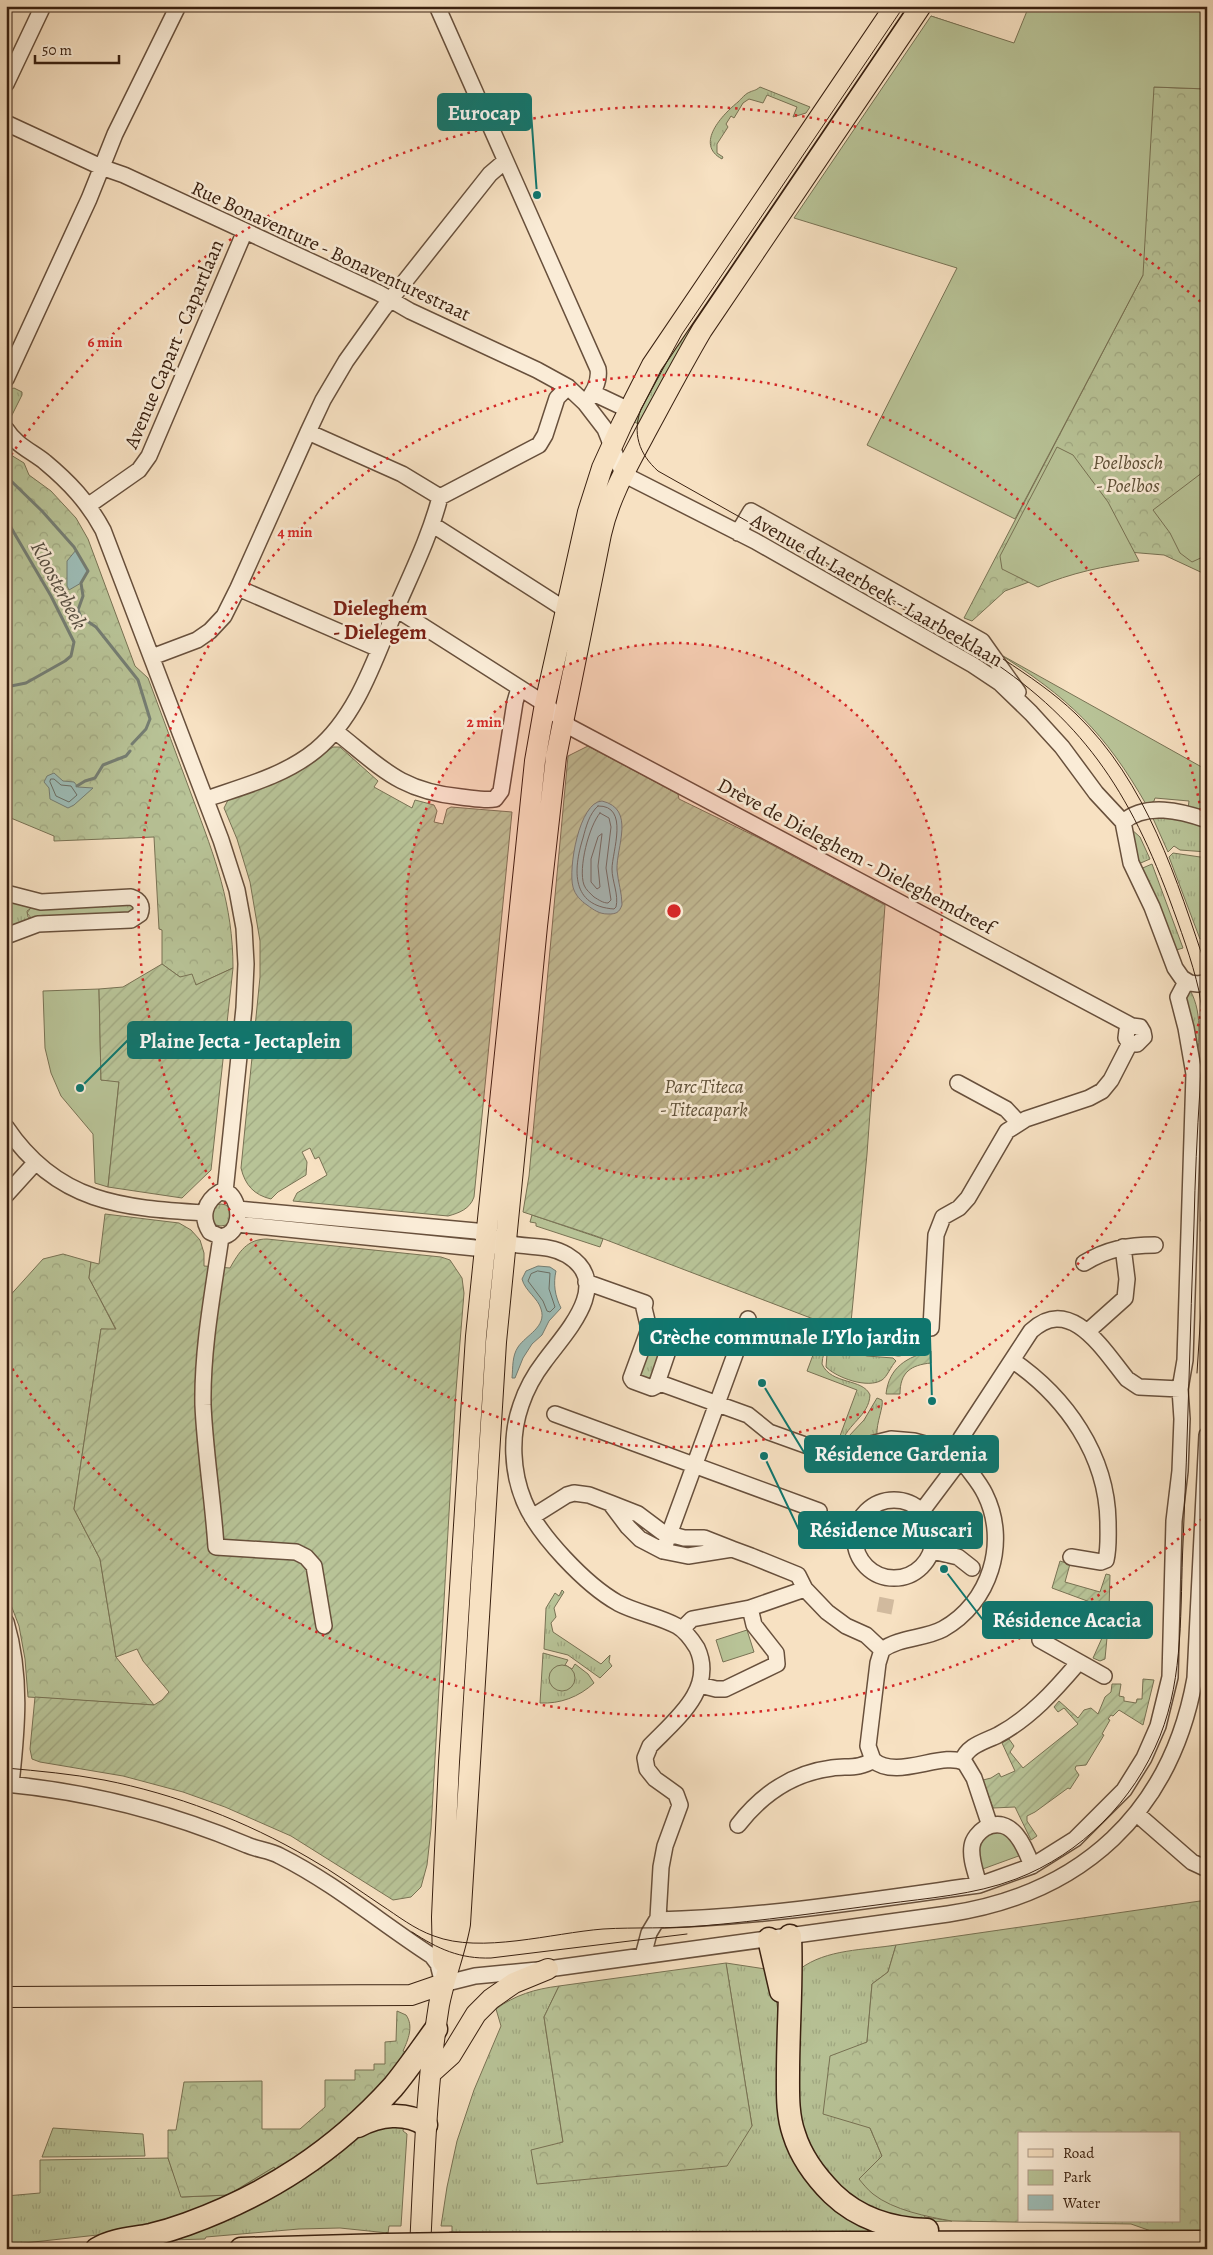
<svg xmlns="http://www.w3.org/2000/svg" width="1213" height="2255" font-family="Alegreya,serif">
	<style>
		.grass { fill: url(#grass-tufts); stroke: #787254 }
		.forest { fill: url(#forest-crowns); stroke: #787254; fill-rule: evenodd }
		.park { fill: #b8c397; stroke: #787254 }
		.garden { fill: url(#garden-furrows); stroke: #787254 }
		.water { fill: #9dbdb7; stroke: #757e74 }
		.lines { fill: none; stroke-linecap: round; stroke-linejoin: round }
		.shore { stroke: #6b6e64; stroke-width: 1 }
		.stream { stroke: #757e74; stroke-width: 3 }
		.minor-tunnel { stroke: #d1ba9e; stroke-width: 15; stroke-dasharray: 15 8; stroke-linecap: butt }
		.minor-casing { stroke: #68503c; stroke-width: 18 }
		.major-casing { stroke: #392010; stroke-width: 22 }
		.highway-casing { stroke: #392010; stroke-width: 25 }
		.minor { stroke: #faecd7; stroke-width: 15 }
		.major { stroke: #f7e1c2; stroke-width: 20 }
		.highway { stroke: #f7e1c2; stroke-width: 22 }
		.tram { stroke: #392010; stroke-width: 1 }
		.highway-bridge-casing { stroke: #392010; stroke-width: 25; stroke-linecap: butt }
		.highway-bridge { stroke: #f7e1c2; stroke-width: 22 }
		.ring { fill: none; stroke: #d62828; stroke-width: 2.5; stroke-dasharray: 2.5 5 }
		.labels { text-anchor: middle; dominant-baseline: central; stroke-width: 5; stroke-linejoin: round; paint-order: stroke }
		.street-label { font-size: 20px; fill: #392010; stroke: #faecd7 }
		.park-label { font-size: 20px; font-style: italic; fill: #5f5138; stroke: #faecd7 }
		.water-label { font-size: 21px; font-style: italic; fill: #574f42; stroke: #faecd7 }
		.neighbourhood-label { font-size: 21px; font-weight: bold; fill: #7a1f14; stroke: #faecd7 }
		.centre { fill: #d62828; stroke: #faecd7; stroke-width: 2.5 }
		.ring-label { font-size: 15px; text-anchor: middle; font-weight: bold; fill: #d62828; stroke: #faecd7; stroke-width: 5; stroke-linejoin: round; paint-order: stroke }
		.leader { fill: none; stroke: #0f766e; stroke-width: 2 }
		.callout-dot { fill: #0f766e; stroke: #faecd7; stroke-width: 2 }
		.callout { fill: #0f766e; stroke: #0f766e; stroke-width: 2 }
		.callout-label { font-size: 21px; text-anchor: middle; font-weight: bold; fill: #fff }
	</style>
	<defs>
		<pattern id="grass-tufts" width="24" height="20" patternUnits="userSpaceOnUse" patternTransform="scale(1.25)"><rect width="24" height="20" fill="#b8c397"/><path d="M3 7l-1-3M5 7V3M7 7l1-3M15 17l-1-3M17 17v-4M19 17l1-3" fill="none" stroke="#9fa781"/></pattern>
		<pattern id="forest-crowns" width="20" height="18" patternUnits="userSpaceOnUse" patternTransform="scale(1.25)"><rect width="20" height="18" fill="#b8c397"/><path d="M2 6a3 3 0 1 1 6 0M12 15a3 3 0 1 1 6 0" fill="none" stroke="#9fa781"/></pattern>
		<pattern id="garden-furrows" width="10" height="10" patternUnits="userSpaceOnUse" patternTransform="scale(1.25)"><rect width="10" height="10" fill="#b8c397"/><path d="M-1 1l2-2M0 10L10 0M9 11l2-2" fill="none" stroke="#9fa781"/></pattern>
	</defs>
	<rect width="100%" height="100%" fill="#f7e1c2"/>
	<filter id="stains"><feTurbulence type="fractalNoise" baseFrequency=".004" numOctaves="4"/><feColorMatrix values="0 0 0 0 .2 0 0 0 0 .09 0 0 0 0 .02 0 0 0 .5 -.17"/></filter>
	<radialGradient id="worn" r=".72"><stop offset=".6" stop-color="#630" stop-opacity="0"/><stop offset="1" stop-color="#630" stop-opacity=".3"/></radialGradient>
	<path class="grass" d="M901,6H915L643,426L632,421L651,382Z
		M760,87L810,107L806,113L793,117L797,107L767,95L763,103L749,99L743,103L734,118L731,116L726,124L728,127L717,144V153L723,157L722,159C694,144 723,114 738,102C741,99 746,93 750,92C754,90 755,91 760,87Z
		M14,388L22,392V395L10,419C4,412 6,399 9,390Z
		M1151,814H1164L1207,827V852L1180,850L1174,846L1168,852Z
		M1130,828L1140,837L1150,859L1136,865Z
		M1173,853L1207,858V938L1200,939L1169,857Z
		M1152,864L1183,948L1173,951L1138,870Z
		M6,898L34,906L27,911L28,917L32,919L6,931Z
		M1190,990C1204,1015 1198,1047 1196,1075L1182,993Z
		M210 1215a11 11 0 1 1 22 0a11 11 0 1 1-22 0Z
		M825,1323L850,1333L923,1335L927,1345C923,1347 901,1357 898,1356C888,1354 877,1354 867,1352C848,1347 824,1332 822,1364C831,1385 863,1378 870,1395C869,1416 847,1424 842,1443L837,1444L857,1390L807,1371Z
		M652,1335L665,1337L652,1373L655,1375L652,1382L639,1380L638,1371L641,1372L652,1344Z
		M836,1347L867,1356L893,1358L896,1361C891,1366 887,1377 882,1380C868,1389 837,1378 826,1367L827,1354Z
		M877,1398L882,1400C884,1406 876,1423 877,1435L846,1443L848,1437L864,1420Z
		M562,1590L564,1592L554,1608L556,1617L551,1623L553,1632L601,1664L610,1655L609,1662L612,1666L600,1678L568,1655L544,1649L546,1608L555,1593L559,1596Z
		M543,1653L568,1660L565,1665L572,1669L575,1664L588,1674L594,1683C579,1697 560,1704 540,1703Z
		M896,1945L888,1972L872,1984L867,2042L870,2128L882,2156L925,2217L952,2221L918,2222L891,2218L855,2202L816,2165L796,2110L800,1969C826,1949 865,1950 896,1945Z
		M726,1963L772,1970L800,2163L894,2233L452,2232V2226H441L447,2187L457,2141L474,2090L501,2026L496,2009C515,1995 535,1989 559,1986L544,2017L563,2142L752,2126Z
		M404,2124L403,2131L407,2134L401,2226H389L388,2233L340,2228L299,2229L206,2237L205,2239L170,2240L370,2128Z
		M53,2128L143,2134L145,2156L42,2157Z
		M168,2158L182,2197L228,2195L274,2167L279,2174L235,2198L134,2231L6,2245V2196L40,2193V2160Z"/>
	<path class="forest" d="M931,16L1128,82L1154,87L1207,89V575L1164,555L1128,552L1077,564L1005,591L972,621L964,618L1143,275Z
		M6,452L24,463L29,475L51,491L76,518L88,539L135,666L148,678C163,718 178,759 193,799C215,858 233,904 233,968L196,985L180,977L162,964V930L159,929L154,837L54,841V836L6,816Z
		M133,903L136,912L32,919L27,913L32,906Z
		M63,1254L91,1262L89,1278L116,1330L101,1329L74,1509L100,1559L116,1657L154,1705L28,1697L25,1659L19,1626L6,1592V1300L43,1259Z
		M1207,1900V2232L1151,2231L1131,2224L952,2221C928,2217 893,2210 873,2194C868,2190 863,2184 859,2179L882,2156L870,2128L823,2114L830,2056L867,2042L872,1984L888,1972L896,1945ZM1019,2134H1179V2221H1019Z
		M726,1963L752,2126L727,2166L537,2184L531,2150L563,2142L544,2017L559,1986Z
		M397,2011L406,2015C414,2026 408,2040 403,2051L407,2053L380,2090L279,2174L274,2167L228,2195L181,2197L168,2158V2130H176L184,2082L262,2081V2129H300L325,2107V2080H355V2070H374V2064H385V2042L396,2041Z"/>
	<path class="park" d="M1029,6H1207V89L1154,87L1143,275L1015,519L867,445L957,268L794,218L931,16L1014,43Z
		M1057,447L1073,455L1108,502L1139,561C1105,566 1070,573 1038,587L1002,569L1000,556Z
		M1207,469V555L1192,562L1180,553L1170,533L1153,510Z
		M996,652L1207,770V814L1188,809L1189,801L1155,798L1154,801L1147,806C1105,732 1068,697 996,652Z
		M99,989L101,1080L119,1081L108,1187L95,1183L93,1134L61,1096L51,1073L45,1048L43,991Z
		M532,1215L603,1239L600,1247L536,1226V1223L530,1222Z
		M747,1630L754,1652L723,1662L716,1640Z
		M549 1678a13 13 0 1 1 26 0a13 13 0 1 1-26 0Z
		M1001,1828L1024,1854L980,1870L978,1839Z"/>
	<path class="garden" d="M588,746L678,794L679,799L761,839L885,905L867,1154L850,1333L596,1236L523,1212L529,1176L568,756Z
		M333,747H340L378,781L374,787L412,808L415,800L434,805L437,811L434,822L443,824L447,809L451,807L512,812L474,1197C470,1209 459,1213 448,1216L293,1201L297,1193L327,1175L319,1157L315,1159L310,1148L302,1152L307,1162L306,1175L278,1192L271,1199C254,1195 245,1185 241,1168L260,977V941L250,882L237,839L224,808L228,800L289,777Z
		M162,964L180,977L192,974L196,985L233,968L211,1170L182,1198L108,1187L119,1082L101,1080L99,989L123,987Z
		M105,1214L179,1223L191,1230L200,1240L204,1253V1266L230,1268C239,1252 247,1239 267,1239L441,1257L450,1260L462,1278L464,1293L456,1391L431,1829L427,1865L421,1887L411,1897L393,1900L291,1836L225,1807L183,1792L123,1776L40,1762L32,1759L30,1749L35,1697L154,1705L162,1700L169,1692L143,1661L137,1649L116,1657L100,1559L74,1509L101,1329H116L89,1278L91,1262L99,1264Z
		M931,1351V1363C911,1365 900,1372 900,1394H886C889,1367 907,1357 931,1351Z
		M1060,1561L1070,1564L1065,1582L1100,1592L1106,1574L1110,1575L1109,1609L1052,1588Z
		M1098,1624L1108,1627L1105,1659L1100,1661L1093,1658L1102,1638L1093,1634Z
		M1143,1679L1154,1680L1143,1725L1119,1710L1113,1716L1111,1715L1108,1719L1110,1720L1102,1734L1104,1735L1086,1765L1076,1766L1075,1769L1079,1775L1070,1789L1068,1788L1035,1812L1027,1816V1821L1037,1836L1031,1840L1015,1807L993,1808L983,1780L991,1778L999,1773L1001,1777L1015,1771L1002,1743L1009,1739L1014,1746L1010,1752L1023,1768L1078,1724L1064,1708L1058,1712L1054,1707L1059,1701L1078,1718L1084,1710L1091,1708L1098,1714L1105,1697L1111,1692L1112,1684H1121L1119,1696L1124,1697V1701L1136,1703L1137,1699H1142Z"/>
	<path class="water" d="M76,550L88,571L81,583L69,590L67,586V561Z
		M54,773L63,781L74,782L78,787L93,788L74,805L68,808L50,799L49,788L44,782L47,776Z
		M602,801C636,809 616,847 617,870C618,882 622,893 622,905C619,913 616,914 608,914C599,914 594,910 587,905C581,901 575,895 573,887C568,869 579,802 602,801Z
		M538,1266L550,1267L556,1271C553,1284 555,1296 561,1308L549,1321L542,1335L532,1344L523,1358L515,1378H512C513,1367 512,1356 518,1347C526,1335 547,1327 541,1309C538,1298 525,1291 522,1279L526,1271Z"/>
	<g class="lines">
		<path class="shore" d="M51,779H54L61,785L71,786L77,795L69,802L56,796L50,782Z
			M598,806C630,805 612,852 612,869C612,881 619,895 616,907L614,909C571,906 573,870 583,838C586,827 589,814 598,806Z
			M600,813L609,818L611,827L606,868L611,900L608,903C603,903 599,900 594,897C590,893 586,890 584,885C578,868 589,826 600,813Z
			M602,834L598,866L600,887L597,889L591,882V859L598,837Z
			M538,1271L550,1273L549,1289L555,1307L550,1312L547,1311L543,1301L528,1281L531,1274Z"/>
		<path class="stream" d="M6,476L42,511L74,547L88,571L81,583L83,596L78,610L81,617L96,627L138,680L150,719L146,729L132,744
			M6,519L51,596L74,642L71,656L65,661L26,683L6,687
			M77,786L85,781L95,778L103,765L126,756L130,751"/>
		<path class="minor-tunnel" d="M884,1613L888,1592"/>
		<g class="minor-casing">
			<path id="minor" d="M437,6L598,369C600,381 593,394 585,403
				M6,84L43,6
				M6,123L101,167L124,175L379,293L410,311L537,370L568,387L585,403L605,429L623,474L755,541L973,665L1000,683L1031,713L1062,747L1096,793L1123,822L1131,863L1152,907L1175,968L1182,978L1190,983L1198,984L1207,982
				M6,379L89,199L115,134L178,6
				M593,393L629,410
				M6,429C16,445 31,451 45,462C69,482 88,502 103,530L221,840L237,890L244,928L246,964L244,1008L225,1192
				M308,432L402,474L440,497
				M89,505L139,470L149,456L245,231
				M433,525L566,610
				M738,533L751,511L982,641L1018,692
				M238,588L379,649
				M396,609L545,704L570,727L1132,1026L1140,1027L1143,1032L1144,1037L1137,1044L1130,1043L1126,1038L1127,1030L1132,1026
				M152,657L197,640L210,631L224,616L238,588L308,432L323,400L346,361L383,309L490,174L504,162
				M335,731C381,767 399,791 461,797C472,798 485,801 495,799L501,791L515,702L519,688
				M206,799C244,786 284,776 316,750C358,715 375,658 396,609C412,572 430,536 440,497L539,445L545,435L557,398L568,387
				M1123,822C1146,802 1181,811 1207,820
				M6,893L41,902L131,897C140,900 143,906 140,914L131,920L38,924L6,936
				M958,1083L1006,1109L1018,1122
				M6,1127C57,1203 122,1208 205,1213
				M220,1192L230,1194C242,1206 241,1234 221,1237L210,1232C200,1217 205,1201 220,1192Z
				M6,1195L35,1163
				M238,1209L476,1231C486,1234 495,1239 504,1242C525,1249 547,1243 567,1255C615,1284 564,1334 544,1362C534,1375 526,1390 521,1405C510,1436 512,1472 524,1501C538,1535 586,1585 618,1603C637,1613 659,1616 677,1626C686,1631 692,1640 697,1648C716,1689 675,1720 650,1746L645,1758L647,1769L655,1779L676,1794L680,1805L665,1846L661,1867L658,1918L649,1933L643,1956
				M237,1224L485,1249L493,1246
				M221,1237C213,1292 202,1349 203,1405C205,1452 213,1499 216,1547L296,1552L306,1557L314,1566L324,1626
				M1084,1263C1107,1249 1128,1245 1155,1245
				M586,1282L645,1303L644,1308L649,1329
				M931,1328L936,1235L943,1217L959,1208L968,1198L1007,1131L1026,1119L1089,1098L1102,1091L1111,1080L1130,1043
				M649,1329L670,1335L672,1339L656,1386L652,1388L633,1381L631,1378Z
				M1087,1332L1125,1298L1127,1279L1123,1247
				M1012,1360C1066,1397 1107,1455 1108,1522C1108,1535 1109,1547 1106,1560L1101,1562L1071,1557
				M657,1382L748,1415L769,1432L819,1450L842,1451L891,1439L914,1441L958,1453
				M555,1414L819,1511
				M855 1539a39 39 0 1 1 78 0a39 39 0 1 1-78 0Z
				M610,1503L638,1514L662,1532L684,1538H704L732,1549
				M922,1511L961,1459
				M532,1517L567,1495L574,1493L589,1495L610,1503L628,1527L640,1539L663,1551L688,1556L732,1549L751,1556L798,1575L805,1589L827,1612L846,1626L866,1635L882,1650
				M663,1551L748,1319
				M932,1551L958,1557L972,1568
				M6,1622C22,1676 17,1729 11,1784
				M682,1629L692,1619L750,1608L805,1589
				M1040,1640L1104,1676
				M700,1685L716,1689H725L777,1664L776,1653L754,1625L750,1608
				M962,1761C968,1745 984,1742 998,1735C1030,1718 1055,1690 1078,1663
				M6,1784C91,1792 169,1812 247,1845C258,1850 270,1850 280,1856C334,1883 381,1923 432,1956L438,1964L443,1984L475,1976L548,1969L948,1914C1082,1894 1171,1812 1195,1678L1207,1435
				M1137,1814L1192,1862L1207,1869
				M738,1825C762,1794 793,1773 832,1768C847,1766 860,1769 873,1760
				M990,1826L974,1778L965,1763C943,1750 897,1781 873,1760L868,1746L878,1663L882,1650C900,1637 924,1639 943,1629C990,1603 1009,1542 985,1494C978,1479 965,1468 958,1453L961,1438L1031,1331C1071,1294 1104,1351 1127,1379L1139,1387L1180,1389
				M979,1885C976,1873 970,1859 972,1846C973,1839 979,1832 985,1828C1012,1814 1025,1847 1032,1866
				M657,1920C765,1917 872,1900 979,1885L1032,1866L1075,1839L1124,1790L1144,1758L1158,1726L1170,1677L1174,1521L1180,1471L1182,1419L1180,1389L1185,1360L1194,1074L1186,1028L1178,997L1186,982"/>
		</g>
		<g class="major-casing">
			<path id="major" d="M443,1962L442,1917L449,1762L476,1336L535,761L545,704L588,512L602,468L622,424L652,365L895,6
				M6,1997L411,1995L443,1984
				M431,2073L451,2055L476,2014L491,1999L514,1983L548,1969
				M420,2249C424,2167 426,2086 439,2005C444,1978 455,1952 460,1924L496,1342L537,926L556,757L601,534C609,498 627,467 644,435C663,400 682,364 702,330L921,6"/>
		</g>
		<g class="highway-casing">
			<path id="highway" d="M790,1936C792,1981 788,2027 788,2073C788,2093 787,2114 794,2134C801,2157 815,2176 833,2194C858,2218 892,2229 927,2230
				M769,1939L781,1991
				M358,2126C379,2115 405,2111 426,2125
				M452,2244L1207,2242
				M97,2249C114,2239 132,2239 151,2235C163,2232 176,2228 187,2224C269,2194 335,2151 393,2087C408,2069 422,2048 436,2029
				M241,2249L386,2245"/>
		</g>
		<use href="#minor" class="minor"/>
		<use href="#major" class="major"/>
		<use href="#highway" class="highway"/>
		<path class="tram" d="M1003,659C1029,676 1054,693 1076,714C1147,782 1177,880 1207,970
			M1201,1221L1207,1095
			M1197,1373L1207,1216
			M6,1768C39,1771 72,1774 104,1780C175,1794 246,1821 309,1858C334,1872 357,1889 381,1905C398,1916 414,1929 434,1936C481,1954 552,1933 603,1929C636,1927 669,1929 701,1926C762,1921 823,1912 884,1904C928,1898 974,1895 1016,1879C1081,1854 1134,1801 1160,1736C1184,1676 1180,1607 1183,1543C1188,1436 1190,1330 1194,1224C1195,1179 1197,1134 1200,1089C1201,1057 1205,1023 1199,991C1192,960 1180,928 1169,898C1125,781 1075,711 967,645L658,471C639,454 632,433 641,409L682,334L904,6
			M412,1932C438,1949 460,1959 491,1958L687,1934"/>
		<g class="highway-bridge-casing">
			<path id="highway-bridge" d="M386,2245L452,2244"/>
		</g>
		<use href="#highway-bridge" class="highway-bridge"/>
	</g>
	<circle cx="674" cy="911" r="268" fill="#d62828" fill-opacity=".12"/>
	<g class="ring">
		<circle cx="674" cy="911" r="268"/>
		<path d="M1207 972A536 536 0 1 1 1207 850"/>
		<path d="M1202 1519A805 805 0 0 1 7 1361M7 461A805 805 0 0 1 1202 303"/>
	</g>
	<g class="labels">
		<g class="street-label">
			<text transform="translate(331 251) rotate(25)">Rue Bonaventure - Bonaventurestraat</text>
			<text transform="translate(174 344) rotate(-67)">Avenue Capart - Capartlaan</text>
			<text transform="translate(877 590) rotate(30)">Avenue du Laerbeek - Laarbeeklaan</text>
			<text transform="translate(856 856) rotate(28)">Drève de Dieleghem - Dieleghemdreef</text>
		</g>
		<g class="park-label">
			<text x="1128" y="462">Poelbosch<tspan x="1128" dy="23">- Poelbos</tspan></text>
			<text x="704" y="1086">Parc Titeca<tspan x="704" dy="23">- Titecapark</tspan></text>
		</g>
		<g class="water-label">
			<text transform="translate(59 585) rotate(62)">Kloosterbeek</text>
		</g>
		<g class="neighbourhood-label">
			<text x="380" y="608">Dieleghem<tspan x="380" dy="24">- Dielegem</tspan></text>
		</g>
	</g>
	<circle cx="674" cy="911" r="8" class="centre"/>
	<g class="ring-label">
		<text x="105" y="347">6 min</text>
		<text x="295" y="537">4 min</text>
		<text x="484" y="727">2 min</text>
	</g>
	<path class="leader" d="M537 195L531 112M80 1088L128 1040M932 1401L930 1337M762 1383L805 1454M764 1456L799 1530M944 1569L983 1620"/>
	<g class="callout-dot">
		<circle cx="537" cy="195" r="5"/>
		<circle cx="80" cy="1088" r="5"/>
		<circle cx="932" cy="1401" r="5"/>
		<circle cx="762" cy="1383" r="5"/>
		<circle cx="764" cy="1456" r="5"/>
		<circle cx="944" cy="1569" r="5"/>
	</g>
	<g class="callout">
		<rect x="438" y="94" width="93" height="36" rx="5"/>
		<rect x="128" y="1022" width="223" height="36" rx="5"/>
		<rect x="640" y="1319" width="290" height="36" rx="5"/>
		<rect x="805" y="1436" width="193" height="36" rx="5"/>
		<rect x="799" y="1512" width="183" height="36" rx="5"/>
		<rect x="983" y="1602" width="169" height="36" rx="5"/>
	</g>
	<g class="callout-label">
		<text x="484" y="120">Eurocap</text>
		<text x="240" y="1048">Plaine Jecta - Jectaplein</text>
		<text x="785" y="1344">Crèche communale L'Ylo jardin</text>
		<text x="901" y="1461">Résidence Gardenia</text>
		<text x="891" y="1537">Résidence Muscari</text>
		<text x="1067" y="1627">Résidence Acacia</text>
	</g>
	<rect width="1213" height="2255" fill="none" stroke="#f7e1c2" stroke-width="25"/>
	<rect x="8" y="8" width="1198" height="2240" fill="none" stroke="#392010" stroke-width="2.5"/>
	<rect x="12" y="12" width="1188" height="2230" fill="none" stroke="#392010"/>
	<rect x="1018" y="2132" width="162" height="90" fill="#faecd7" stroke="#ad9a87"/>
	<rect x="1028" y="2149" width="25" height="8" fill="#f7e1c2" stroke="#ad9a87"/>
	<text x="1063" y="2158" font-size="15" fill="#392010">Road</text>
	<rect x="1028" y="2170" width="25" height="15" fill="#b8c397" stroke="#ad9a87"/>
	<text x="1063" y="2182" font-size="15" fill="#392010">Park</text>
	<rect x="1028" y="2195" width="25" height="15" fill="#9dbdb7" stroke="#ad9a87"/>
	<text x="1063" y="2208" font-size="15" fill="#392010">Water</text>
	<path d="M35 55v8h84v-8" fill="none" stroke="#392010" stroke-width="2.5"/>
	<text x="42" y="55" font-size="15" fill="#392010" stroke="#faecd7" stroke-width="4" paint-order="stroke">50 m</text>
	<rect width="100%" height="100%" filter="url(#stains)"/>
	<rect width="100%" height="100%" fill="url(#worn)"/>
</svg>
